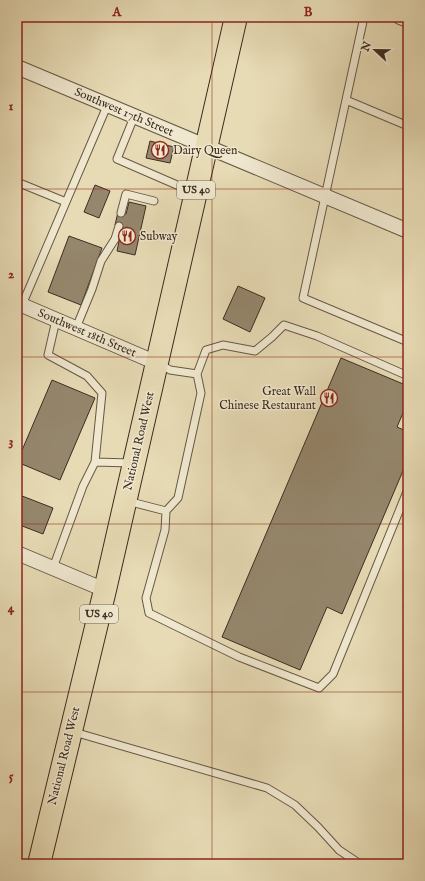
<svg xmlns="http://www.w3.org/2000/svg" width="425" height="881" font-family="'IM FELL English',serif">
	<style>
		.building { fill: #95876d; stroke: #3c2c20 }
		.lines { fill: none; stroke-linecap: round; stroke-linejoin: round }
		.service-casing { stroke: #675845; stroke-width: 9 }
		.minor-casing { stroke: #675845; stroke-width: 16 }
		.primary-casing { stroke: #3c2c20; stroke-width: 24 }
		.service { stroke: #efe8cf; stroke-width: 7 }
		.minor { stroke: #efe8cf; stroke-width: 14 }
		.primary { stroke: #e7dbb5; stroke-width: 22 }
		.grid { fill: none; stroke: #8f2418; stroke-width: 1; stroke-opacity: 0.55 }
		.labels { text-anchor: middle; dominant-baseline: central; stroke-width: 3; stroke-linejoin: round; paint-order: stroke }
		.shield { fill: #efe8cf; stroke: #726454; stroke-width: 1 }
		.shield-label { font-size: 11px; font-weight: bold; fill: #3c2c20 }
		.street-label { font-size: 12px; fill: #3c2c20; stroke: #efe8cf }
		.poi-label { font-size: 12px; fill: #3c2c20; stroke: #efe8cf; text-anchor: start }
		.neatline { fill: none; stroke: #8f2418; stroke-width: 1.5 }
		.grid-label { font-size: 13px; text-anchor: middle; font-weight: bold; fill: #8f2418 }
	</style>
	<rect width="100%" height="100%" fill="#e7dbb5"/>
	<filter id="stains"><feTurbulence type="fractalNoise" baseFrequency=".005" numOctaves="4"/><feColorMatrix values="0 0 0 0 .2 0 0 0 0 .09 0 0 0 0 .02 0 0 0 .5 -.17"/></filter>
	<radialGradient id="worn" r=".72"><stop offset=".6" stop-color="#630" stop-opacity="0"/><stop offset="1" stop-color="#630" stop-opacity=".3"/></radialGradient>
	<path class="building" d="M150,141L174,147L170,163L146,158Z
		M95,185L110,191L99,218L84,212Z
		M129,202L146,206L135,255L117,251L122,227L115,225L118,212L126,214Z
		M69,236L102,248L81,305L48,292Z
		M238,286L265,298L250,332L223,319Z
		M341,358L408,386V401L397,427L408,432V459L342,614L327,607L300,670L222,637Z
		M52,380L95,398L60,480L17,462Z
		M17,494L53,508L43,534L17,524Z"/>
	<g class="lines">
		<g class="service-casing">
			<path id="service" d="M364,17L303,298L408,342
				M346,100L408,126
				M134,117L117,159L193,192
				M17,182L66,202
				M121,213L126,194L154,201
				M22,305L107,106
				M56,320L48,355L87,376L102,393L95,462
				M76,328L92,289L101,261L115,239L119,226
				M160,364L170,370L197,374L206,350L223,345L255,351L272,337L284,325L317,336L408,376
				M127,501L166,511L165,530L146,598L149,613L239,657L319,688L333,674L408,489
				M166,511L178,498L201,393L197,374
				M53,568L83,486L95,462L131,463
				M74,732L267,788L295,805L318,827L339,850L360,864"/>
		</g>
		<g class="minor-casing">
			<path id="minor" d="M400,17L408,20
				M17,67L408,231
				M17,303L157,363
				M17,553L105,590"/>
		</g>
		<g class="primary-casing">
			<path id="primary" d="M39,864L105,590L236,17"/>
		</g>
		<use href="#service" class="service"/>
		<use href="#minor" class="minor"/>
		<use href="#primary" class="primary"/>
	</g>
	<path class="grid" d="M212,17V864M17,189H408M17,357H408M17,524H408M17,692H408"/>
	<defs>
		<g id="restaurant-ring" transform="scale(0.9)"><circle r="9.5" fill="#efe8cf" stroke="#8f2418" stroke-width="1.5"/><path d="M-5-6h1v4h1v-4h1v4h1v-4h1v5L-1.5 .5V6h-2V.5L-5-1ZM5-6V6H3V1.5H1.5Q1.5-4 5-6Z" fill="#8f2418"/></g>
	</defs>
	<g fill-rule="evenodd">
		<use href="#restaurant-ring" x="160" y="150"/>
		<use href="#restaurant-ring" x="127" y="236"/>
		<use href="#restaurant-ring" x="329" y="398"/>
	</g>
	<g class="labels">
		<g class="shield">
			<rect x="177" y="181" width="38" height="18" rx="3"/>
			<rect x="80" y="605" width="38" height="18" rx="3"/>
		</g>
		<g class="shield-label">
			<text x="196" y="190">US 40</text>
			<text x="99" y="614">US 40</text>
		</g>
		<g class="street-label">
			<text transform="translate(124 112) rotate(23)">Southwest 17th Street</text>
			<text transform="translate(87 333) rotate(23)">Southwest 18th Street</text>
			<text transform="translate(139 441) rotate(-77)">National Road West</text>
			<text transform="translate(64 756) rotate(-76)">National Road West</text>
		</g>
		<g class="poi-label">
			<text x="173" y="150">Dairy Queen</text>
			<text x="140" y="236">Subway</text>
			<text x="316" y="391" text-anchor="end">Great Wall<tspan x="316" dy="14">Chinese Restaurant</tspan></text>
		</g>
	</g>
	<rect width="425" height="881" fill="none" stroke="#e7dbb5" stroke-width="44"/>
	<g transform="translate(375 50) rotate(292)" stroke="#efe8cf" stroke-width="3" paint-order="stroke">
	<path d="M0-3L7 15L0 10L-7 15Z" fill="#3c2c20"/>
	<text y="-6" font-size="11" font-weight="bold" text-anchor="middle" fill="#3c2c20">N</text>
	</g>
	<rect x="22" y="22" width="381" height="837" class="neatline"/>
	<g class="grid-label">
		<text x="117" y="16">A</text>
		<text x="308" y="16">B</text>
		<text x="11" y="110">1</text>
		<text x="11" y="278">2</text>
		<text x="11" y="445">3</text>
		<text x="11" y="612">4</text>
		<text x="11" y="780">5</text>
	</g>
	<rect width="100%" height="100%" filter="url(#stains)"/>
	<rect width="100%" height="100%" fill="url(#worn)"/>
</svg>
